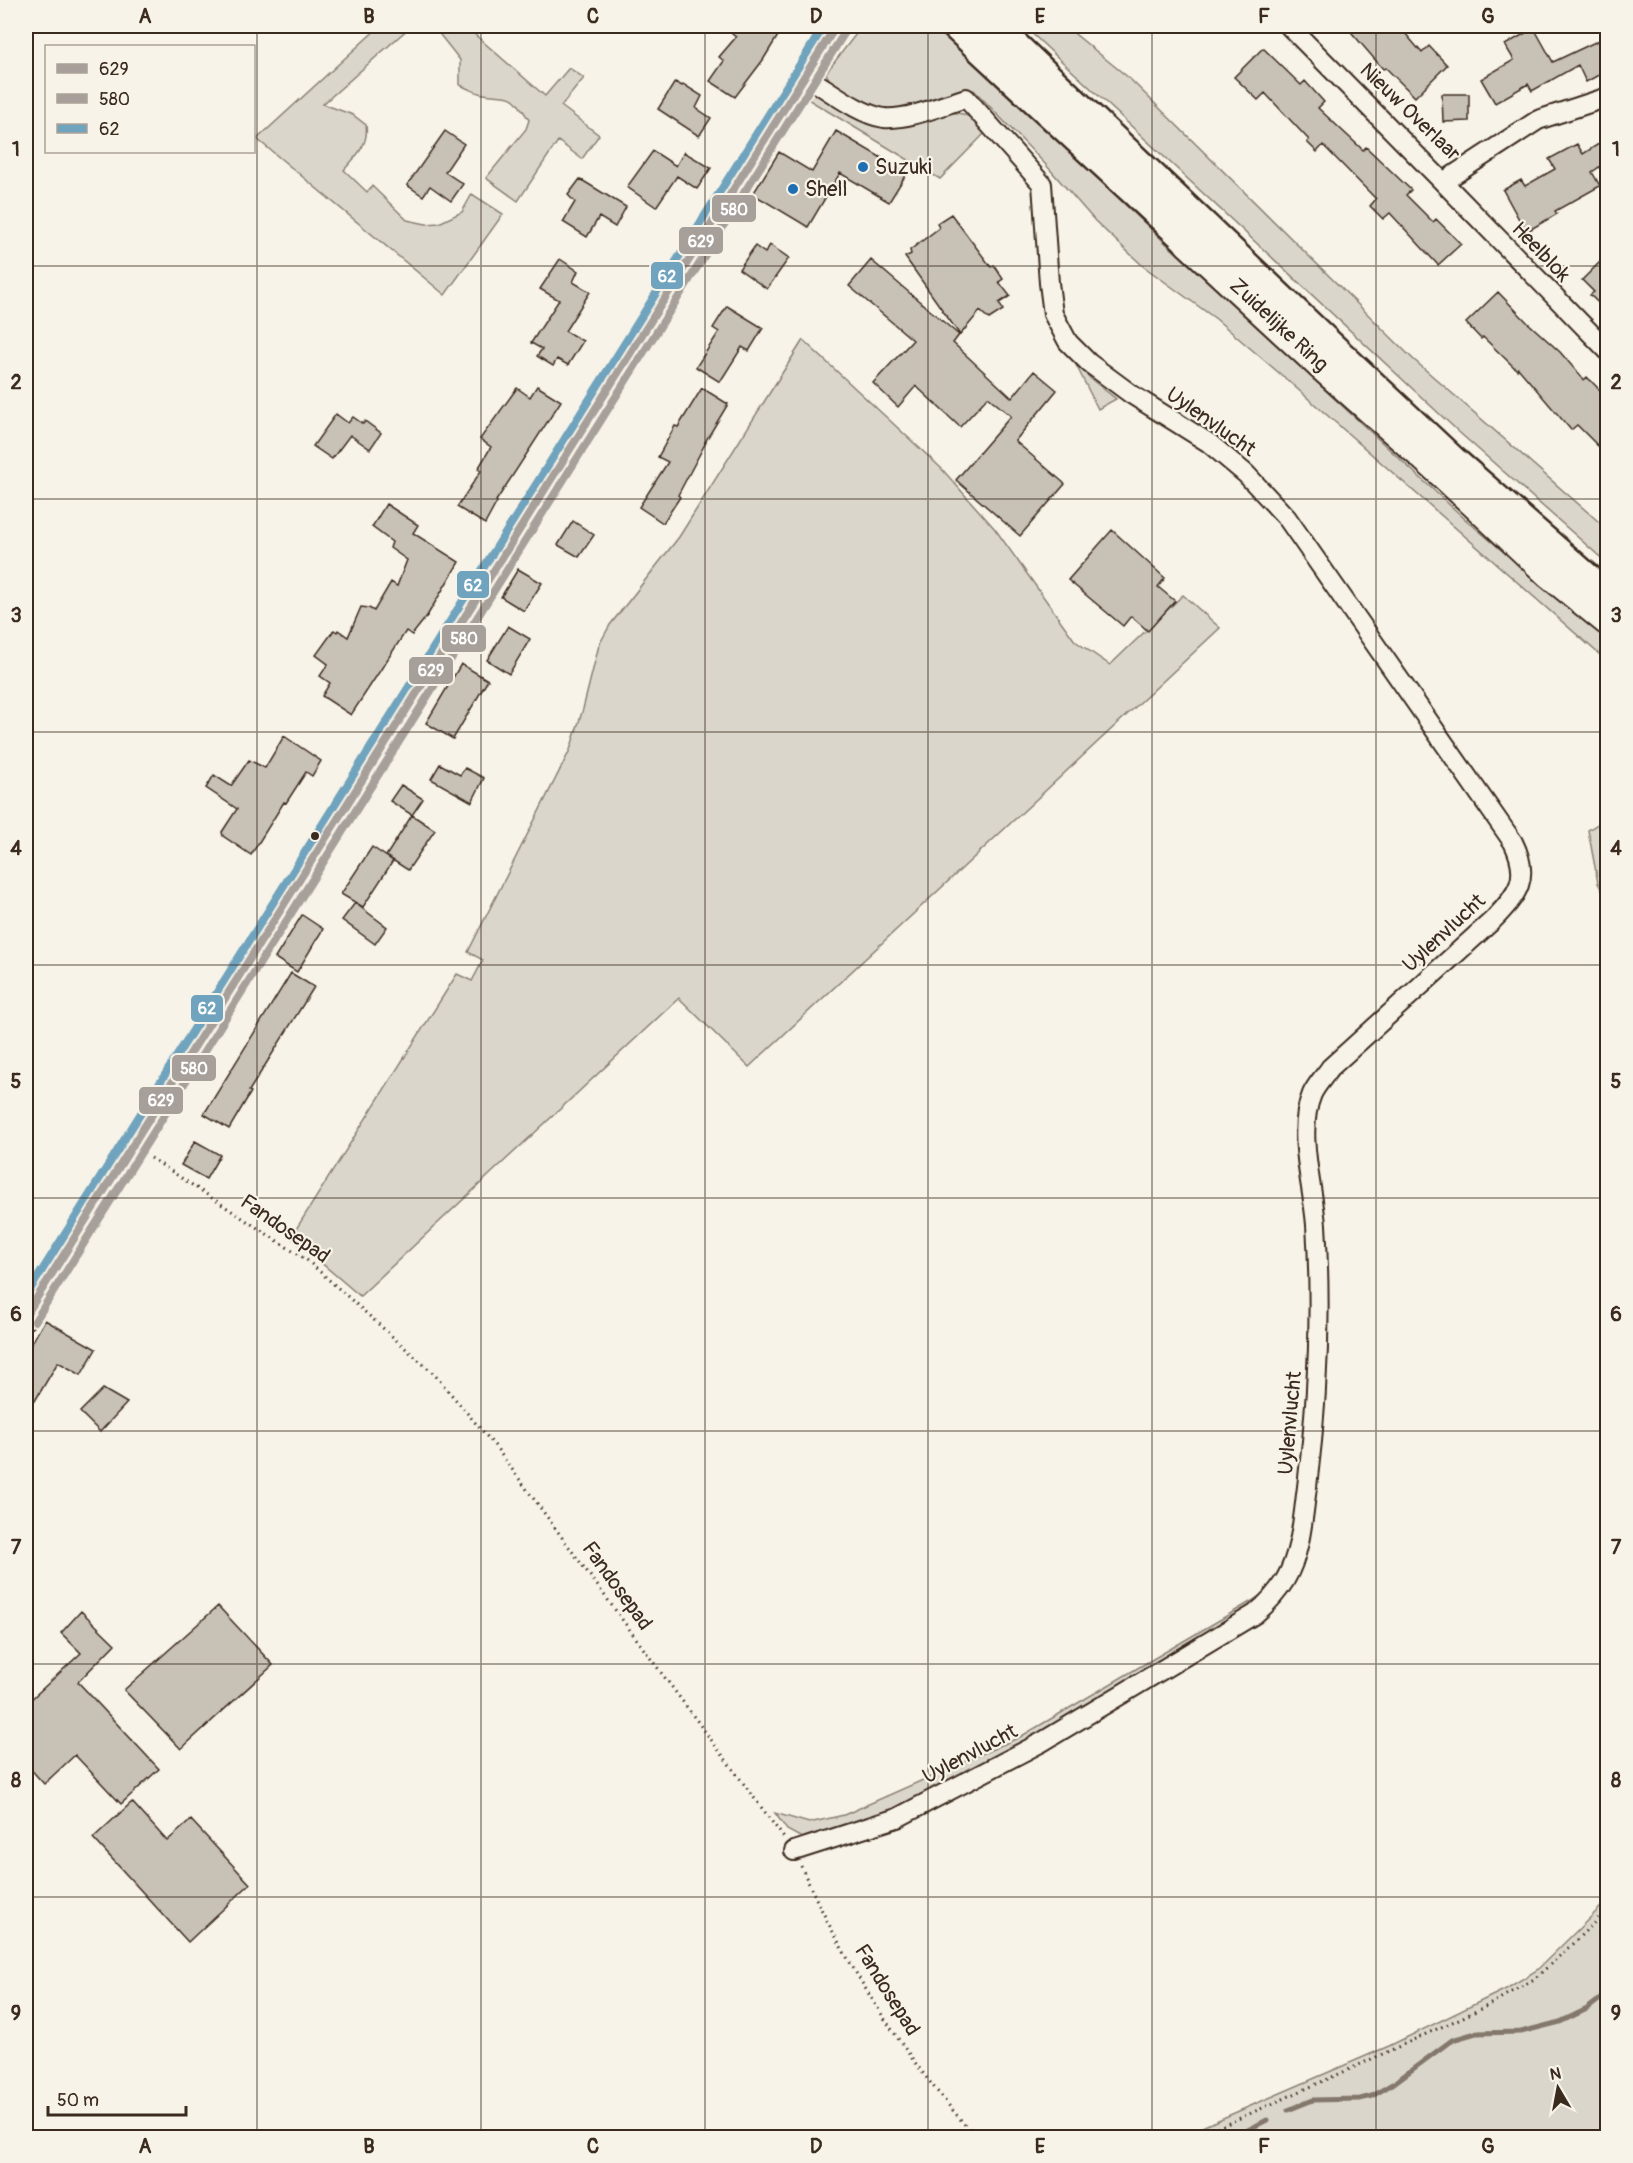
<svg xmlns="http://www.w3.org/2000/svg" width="1633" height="2163" font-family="Pangolin,sans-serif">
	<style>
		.green { fill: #dbd6cb; stroke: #8b8074; stroke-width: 1.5 }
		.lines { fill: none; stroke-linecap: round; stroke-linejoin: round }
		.stream { stroke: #84786c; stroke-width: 5 }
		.building { fill: #c8c1b6; stroke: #3b2a1e; stroke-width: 1.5 }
		.minor-casing { stroke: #3b2a1e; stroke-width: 22 }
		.secondary-casing { stroke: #3b2a1e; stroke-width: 30 }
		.primary-casing { stroke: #3b2a1e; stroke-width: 33 }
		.trunk-casing { stroke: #3b2a1e; stroke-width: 34 }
		.path { stroke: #3b2a1e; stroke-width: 3; stroke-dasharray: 1.5 4.5; stroke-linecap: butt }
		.minor { stroke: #f7f3e8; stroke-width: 18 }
		.secondary { stroke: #f7f3e8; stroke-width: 26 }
		.primary { stroke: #f7f3e8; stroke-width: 28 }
		.trunk { stroke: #f7f3e8; stroke-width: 30 }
		.bus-1-casing { stroke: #f7f3e8; stroke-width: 12 }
		.bus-2-casing { stroke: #f7f3e8; stroke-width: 12 }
		.bus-3-casing { stroke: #f7f3e8; stroke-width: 12 }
		.bus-1 { stroke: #a79f9a; stroke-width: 8 }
		.bus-2 { stroke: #a79f9a; stroke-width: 8 }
		.bus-3 { stroke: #70a3bd; stroke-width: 8 }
		.grid { fill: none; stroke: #3b2a1e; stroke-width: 1.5; stroke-opacity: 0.55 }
		.poi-dot { fill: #1f6fb2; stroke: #f7f3e8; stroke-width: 2 }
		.bus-dot { fill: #3b2a1e; stroke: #f7f3e8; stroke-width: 2 }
		.labels { text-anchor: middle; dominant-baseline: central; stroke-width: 4.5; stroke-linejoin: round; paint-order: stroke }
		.street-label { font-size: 21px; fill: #3b2a1e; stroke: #f7f3e8 }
		.poi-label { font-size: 21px; fill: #3b2a1e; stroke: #f7f3e8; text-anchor: start }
		.line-badge { stroke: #f7f3e8; stroke-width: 2 }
		.badge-label { font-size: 16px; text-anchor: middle; font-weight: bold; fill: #fff }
		.neatline { fill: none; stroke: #3b2a1e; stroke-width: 2 }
		.grid-label { font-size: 20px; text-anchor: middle; font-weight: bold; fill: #3b2a1e }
	</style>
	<rect width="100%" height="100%" fill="#f7f3e8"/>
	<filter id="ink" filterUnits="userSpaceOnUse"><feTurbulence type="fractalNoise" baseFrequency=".0167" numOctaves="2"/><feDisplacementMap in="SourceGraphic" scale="12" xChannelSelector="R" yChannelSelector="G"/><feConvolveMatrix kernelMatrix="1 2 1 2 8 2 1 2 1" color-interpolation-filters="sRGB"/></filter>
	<g filter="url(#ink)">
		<path class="green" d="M380,26H411L323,104L353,115L366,125C369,145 356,156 344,170L367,192L372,186L407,220L426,224L439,223L462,212L472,194L503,214L445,295L257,139Z
			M433,26H465L545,96L569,68L584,78L561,106L599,135L582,159L558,141L518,201L486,178L526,129L529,120C511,91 513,98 483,94C475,93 467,88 460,85V60Z
			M862,26H940L1159,237L1465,519L1607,639V661L1278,372L1216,319L1143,266L1095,221L1046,165L974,90L909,107L885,110L869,106L830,81L826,73Z
			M1024,26H1065L1129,78L1413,359L1607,529V563L1461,434Z
			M816,90L874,122L950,112L963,114L974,119L985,133L940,179L806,98L810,93Z
			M803,340L941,468L995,529L1075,641L1110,665L1183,595L1220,628L749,1067L679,998L360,1296L291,1237L457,974L472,981L483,960L468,952L570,750L583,709L599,645L610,625L679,537Z
			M1074,361L1091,379L1116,399L1098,409Z
			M1607,818V900L1598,883L1588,830Z
			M1275,1585L1262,1604L1052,1731L895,1814L814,1839L800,1837L787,1830L775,1813L809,1823L844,1815L1020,1737L1252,1601Z
			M1607,1901V2137H1179L1389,2046L1506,1989L1537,1970Z"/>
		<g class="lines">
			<path class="stream" d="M1288,2110L1313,2100L1360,2099L1372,2096L1394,2083L1452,2040L1476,2033L1521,2032L1560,2022L1587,2009L1608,1993
				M1242,2133L1267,2120"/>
		</g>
		<path class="building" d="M737,26H784L763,60L735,97L710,81L724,61L719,57L736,37L732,34Z
			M1346,26H1399L1422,53L1429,46L1447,65L1415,97L1386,68L1383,69Z
			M1534,28L1553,62L1608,36V70L1586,82L1578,65L1532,91L1528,84L1495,103L1481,79L1514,60L1505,45Z
			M1263,48L1301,85L1305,81L1324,102L1318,108L1363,150L1366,147L1411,190L1406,195L1433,222L1436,219L1461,244L1438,265L1390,213L1383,219L1370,206L1376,199L1323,145L1317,152L1307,142L1309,140L1265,93L1258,100L1234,77Z
			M675,82L682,86L683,84L702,96L696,108L711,118L699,136L658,109Z
			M1442,94H1469V121L1443,122Z
			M445,131L464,144L445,172L463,184L451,201L430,186L423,196L407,185Z
			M836,131L907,173L889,202L840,173L808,227L753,194L779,152L812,172Z
			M1608,138V161L1592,172L1600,186L1555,211L1557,214L1526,232L1503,190L1521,180L1525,186L1555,169L1549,159L1577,144L1583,154Z
			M653,151L676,166L684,152L711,168L697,189L677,176L656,207L627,187Z
			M580,179L626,207L615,227L599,217L587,237L563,222L575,202L568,195Z
			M951,214L991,267L994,265L1003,279L999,282L1010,296L999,303L1003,310L989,319L980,311L960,335L905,257L911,254L910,250L939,228L937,223Z
			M770,245L789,258L767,289L739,269L755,246L765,253Z
			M560,259L578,271L573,282L590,292L565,331L583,341L568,365L557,359L553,366L537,356L542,349L531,343L559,300L540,289Z
			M871,260L959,335L953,343L1012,398L1034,371L1057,390L1015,441L1065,484L1020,536L956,480L1011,416L988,397L960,427L916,386L898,407L873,383L913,340L849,286Z
			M1600,262L1608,269V312L1590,295L1594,292L1582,280Z
			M1498,292L1527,322L1560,352L1584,380L1587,377L1608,398V456L1577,425L1571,430L1518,368L1517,370L1483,337L1481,339L1466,323Z
			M727,306L763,328L749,351L742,347L720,382L696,367L719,332L713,328Z
			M537,386L561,401L496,501L497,502L485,524L457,507L481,471L478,469L491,447L480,439L517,388L530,397Z
			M702,388L728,404L705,442H706L678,495L680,497L663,523L639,507L668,462L658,457L675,426L678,427Z
			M336,414L348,423L353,417L363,424L365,421L381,433L370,449L350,435L332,459L313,446Z
			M386,504L418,525L413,533L459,562L427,616L412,635L406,631L351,715L322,696L330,683L320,676L328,664L316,655L334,630L337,632L338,630L348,637L361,607L369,608L374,611L391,582L397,586L407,560L390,548L392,542L372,527Z
			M573,521L594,535L579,557L558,545Z
			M1112,530L1165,578L1158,587L1175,601L1148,631L1131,616L1123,626L1068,580Z
			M518,569L542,583L524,611L501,597Z
			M508,626L530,639L509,674L487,660Z
			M461,664L488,680L453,739L426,723Z
			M284,736L321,761L312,776L306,772L286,803L284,802L251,855L223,836L222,832L237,809L206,788L214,775L231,786L249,760L265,768Z
			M440,764L460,775L465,768L484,778L472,802L431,779Z
			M401,785L423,799L412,815L390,801Z
			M412,815L435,830L408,870L386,856Z
			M372,847L393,861L363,907L341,894Z
			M355,903L387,927L375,944L342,920Z
			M302,915L323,929L297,972L275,958Z
			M291,973L314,987L249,1091L251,1092L229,1129L204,1114Z
			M195,1141L220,1155L206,1179L181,1165Z
			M45,1320L96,1349L81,1375L58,1362L35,1401L26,1395V1353Z
			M103,1389L127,1403L100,1432L80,1412Z
			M218,1606L273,1665L181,1749L124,1690Z
			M81,1611L115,1644L78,1682L159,1769L121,1804L75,1755L44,1784L26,1764V1704L81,1653L61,1633Z
			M132,1802L167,1841L191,1820L250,1884L188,1942L93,1838Z"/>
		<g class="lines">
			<g class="minor-casing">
				<path id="minor" d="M1289,26L1443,182L1538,120L1608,97
					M1443,182L1608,351
					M794,1851L897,1818L1042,1742L1255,1614C1267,1604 1277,1593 1285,1580C1301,1553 1303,1517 1307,1487C1318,1398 1322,1315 1316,1225C1313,1185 1296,1132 1312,1094C1316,1085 1324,1077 1330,1068L1493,920C1518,894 1531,878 1513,842L1287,518L1246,474L1209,443L1131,394L1089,363L1068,342L1053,314L1049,283L1042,184L966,98C943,105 908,120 884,118C858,114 828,89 805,76"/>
			</g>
			<g class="secondary-casing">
				<path id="secondary" d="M26,1315L836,26"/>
			</g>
			<g class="primary-casing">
				<path id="primary" d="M956,26L1189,242
					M994,26L1322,338L1452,460L1608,596"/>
			</g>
			<g class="trunk-casing">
				<path id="trunk" d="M1189,242L1323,366L1439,469L1550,573L1608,620"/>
			</g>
			<path class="path" d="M151,1158L308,1261L434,1374L495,1446L657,1667L784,1838
				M801,1866C828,1928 865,1992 904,2047C926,2079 951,2108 976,2138
				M1195,2138L1339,2074L1487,2006L1534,1979L1563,1953L1608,1909"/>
			<use href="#minor" class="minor"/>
			<use href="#secondary" class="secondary"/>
			<use href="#primary" class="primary"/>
			<use href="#trunk" class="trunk"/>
			<g class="bus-1-casing">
				<path id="bus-1" d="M26,1315L836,26"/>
			</g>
			<g class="bus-2-casing">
				<path id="bus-2" d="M35,1321L845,32"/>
			</g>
			<g class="bus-3-casing">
				<path id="bus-3" d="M26,1296L824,26"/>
			</g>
			<use href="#bus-1" class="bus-1"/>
			<use href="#bus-2" class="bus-2"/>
			<use href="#bus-3" class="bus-3"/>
		</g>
	</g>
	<path class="grid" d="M257,26V2138M481,26V2138M705,26V2138M928,26V2138M1152,26V2138M1376,26V2138M26,266H1608M26,499H1608M26,732H1608M26,965H1608M26,1198H1608M26,1431H1608M26,1664H1608M26,1897H1608"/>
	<g class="poi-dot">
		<circle cx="863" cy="167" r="6"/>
		<circle cx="793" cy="189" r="6"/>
	</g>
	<circle class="bus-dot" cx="315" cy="836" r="5"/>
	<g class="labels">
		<g class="street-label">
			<text transform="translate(1410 112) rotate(44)">Nieuw Overlaar</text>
			<text transform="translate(1541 252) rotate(46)">Heelblok</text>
			<text transform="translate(1279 325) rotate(43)">Zuidelijke Ring</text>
			<text transform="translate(1211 422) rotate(35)">Uylenvlucht</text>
			<text transform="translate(1444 933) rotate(-43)">Uylenvlucht</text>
			<text transform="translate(285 1229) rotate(35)">Fandosepad</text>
			<text transform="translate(1290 1423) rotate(-85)">Uylenvlucht</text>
			<text transform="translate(617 1586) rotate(54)">Fandosepad</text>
			<text transform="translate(970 1754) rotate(-28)">Uylenvlucht</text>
			<text transform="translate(887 1990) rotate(58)">Fandosepad</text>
		</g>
		<g class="poi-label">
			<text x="875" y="167">Suzuki</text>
			<text x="805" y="189">Shell</text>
		</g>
	</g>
	<g class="line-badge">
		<rect x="711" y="194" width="46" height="29" rx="6" fill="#a79f9a"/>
		<rect x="678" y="226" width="46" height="29" rx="6" fill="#a79f9a"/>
		<rect x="650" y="261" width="34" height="29" rx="6" fill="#70a3bd"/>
		<rect x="456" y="570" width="34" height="29" rx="6" fill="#70a3bd"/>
		<rect x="441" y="624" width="46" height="29" rx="6" fill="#a79f9a"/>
		<rect x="408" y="656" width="46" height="29" rx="6" fill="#a79f9a"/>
		<rect x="190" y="994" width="34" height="29" rx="6" fill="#70a3bd"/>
		<rect x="171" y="1054" width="46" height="28" rx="6" fill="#a79f9a"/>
		<rect x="138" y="1086" width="46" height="29" rx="6" fill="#a79f9a"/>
	</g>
	<g class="badge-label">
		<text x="734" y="215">580</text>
		<text x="701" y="247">629</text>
		<text x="667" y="282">62</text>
		<text x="473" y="591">62</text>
		<text x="464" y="644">580</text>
		<text x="431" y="676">629</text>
		<text x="207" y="1014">62</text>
		<text x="194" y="1074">580</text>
		<text x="161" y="1106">629</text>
	</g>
	<rect width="1633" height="2163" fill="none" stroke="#f7f3e8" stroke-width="66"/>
	<rect x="45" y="45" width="210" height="108" fill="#f7f3e8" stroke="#aca397" stroke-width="1.5"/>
	<rect x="57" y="64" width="30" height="9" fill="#a79f9a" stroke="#aca397" stroke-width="1.5"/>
	<text x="99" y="75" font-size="18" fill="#3b2a1e">629</text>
	<rect x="57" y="94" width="30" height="9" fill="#a79f9a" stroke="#aca397" stroke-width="1.5"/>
	<text x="99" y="105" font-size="18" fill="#3b2a1e">580</text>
	<rect x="57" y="124" width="30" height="9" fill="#70a3bd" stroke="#aca397" stroke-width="1.5"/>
	<text x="99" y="135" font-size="18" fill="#3b2a1e">62</text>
	<g transform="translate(1558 2088) rotate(350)" stroke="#f7f3e8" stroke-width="4.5" paint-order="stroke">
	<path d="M0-4.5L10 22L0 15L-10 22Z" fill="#3b2a1e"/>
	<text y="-9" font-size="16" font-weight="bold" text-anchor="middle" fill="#3b2a1e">N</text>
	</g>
	<path d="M48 2106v9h138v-9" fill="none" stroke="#3b2a1e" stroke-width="3"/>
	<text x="57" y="2106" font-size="18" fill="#3b2a1e" stroke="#f7f3e8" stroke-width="4.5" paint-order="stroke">50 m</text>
	<rect x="33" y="33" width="1567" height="2097" class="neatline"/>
	<g class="grid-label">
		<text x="145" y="23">A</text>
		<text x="369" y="23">B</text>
		<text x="593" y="23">C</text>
		<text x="816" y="23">D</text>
		<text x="1040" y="23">E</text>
		<text x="1264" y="23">F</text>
		<text x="1488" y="23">G</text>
		<text x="16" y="156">1</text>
		<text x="1616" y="156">1</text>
		<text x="16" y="389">2</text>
		<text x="1616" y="389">2</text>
		<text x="16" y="622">3</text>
		<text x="1616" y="622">3</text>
		<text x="16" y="855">4</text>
		<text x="1616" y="855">4</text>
		<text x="16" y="1088">5</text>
		<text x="1616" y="1088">5</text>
		<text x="16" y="1321">6</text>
		<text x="1616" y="1321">6</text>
		<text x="16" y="1554">7</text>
		<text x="1616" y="1554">7</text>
		<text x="16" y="1787">8</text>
		<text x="1616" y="1787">8</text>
		<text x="16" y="2020">9</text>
		<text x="1616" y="2020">9</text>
		<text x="145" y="2153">A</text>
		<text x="369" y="2153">B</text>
		<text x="593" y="2153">C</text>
		<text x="816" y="2153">D</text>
		<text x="1040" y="2153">E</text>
		<text x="1264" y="2153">F</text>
		<text x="1488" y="2153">G</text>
	</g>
</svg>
